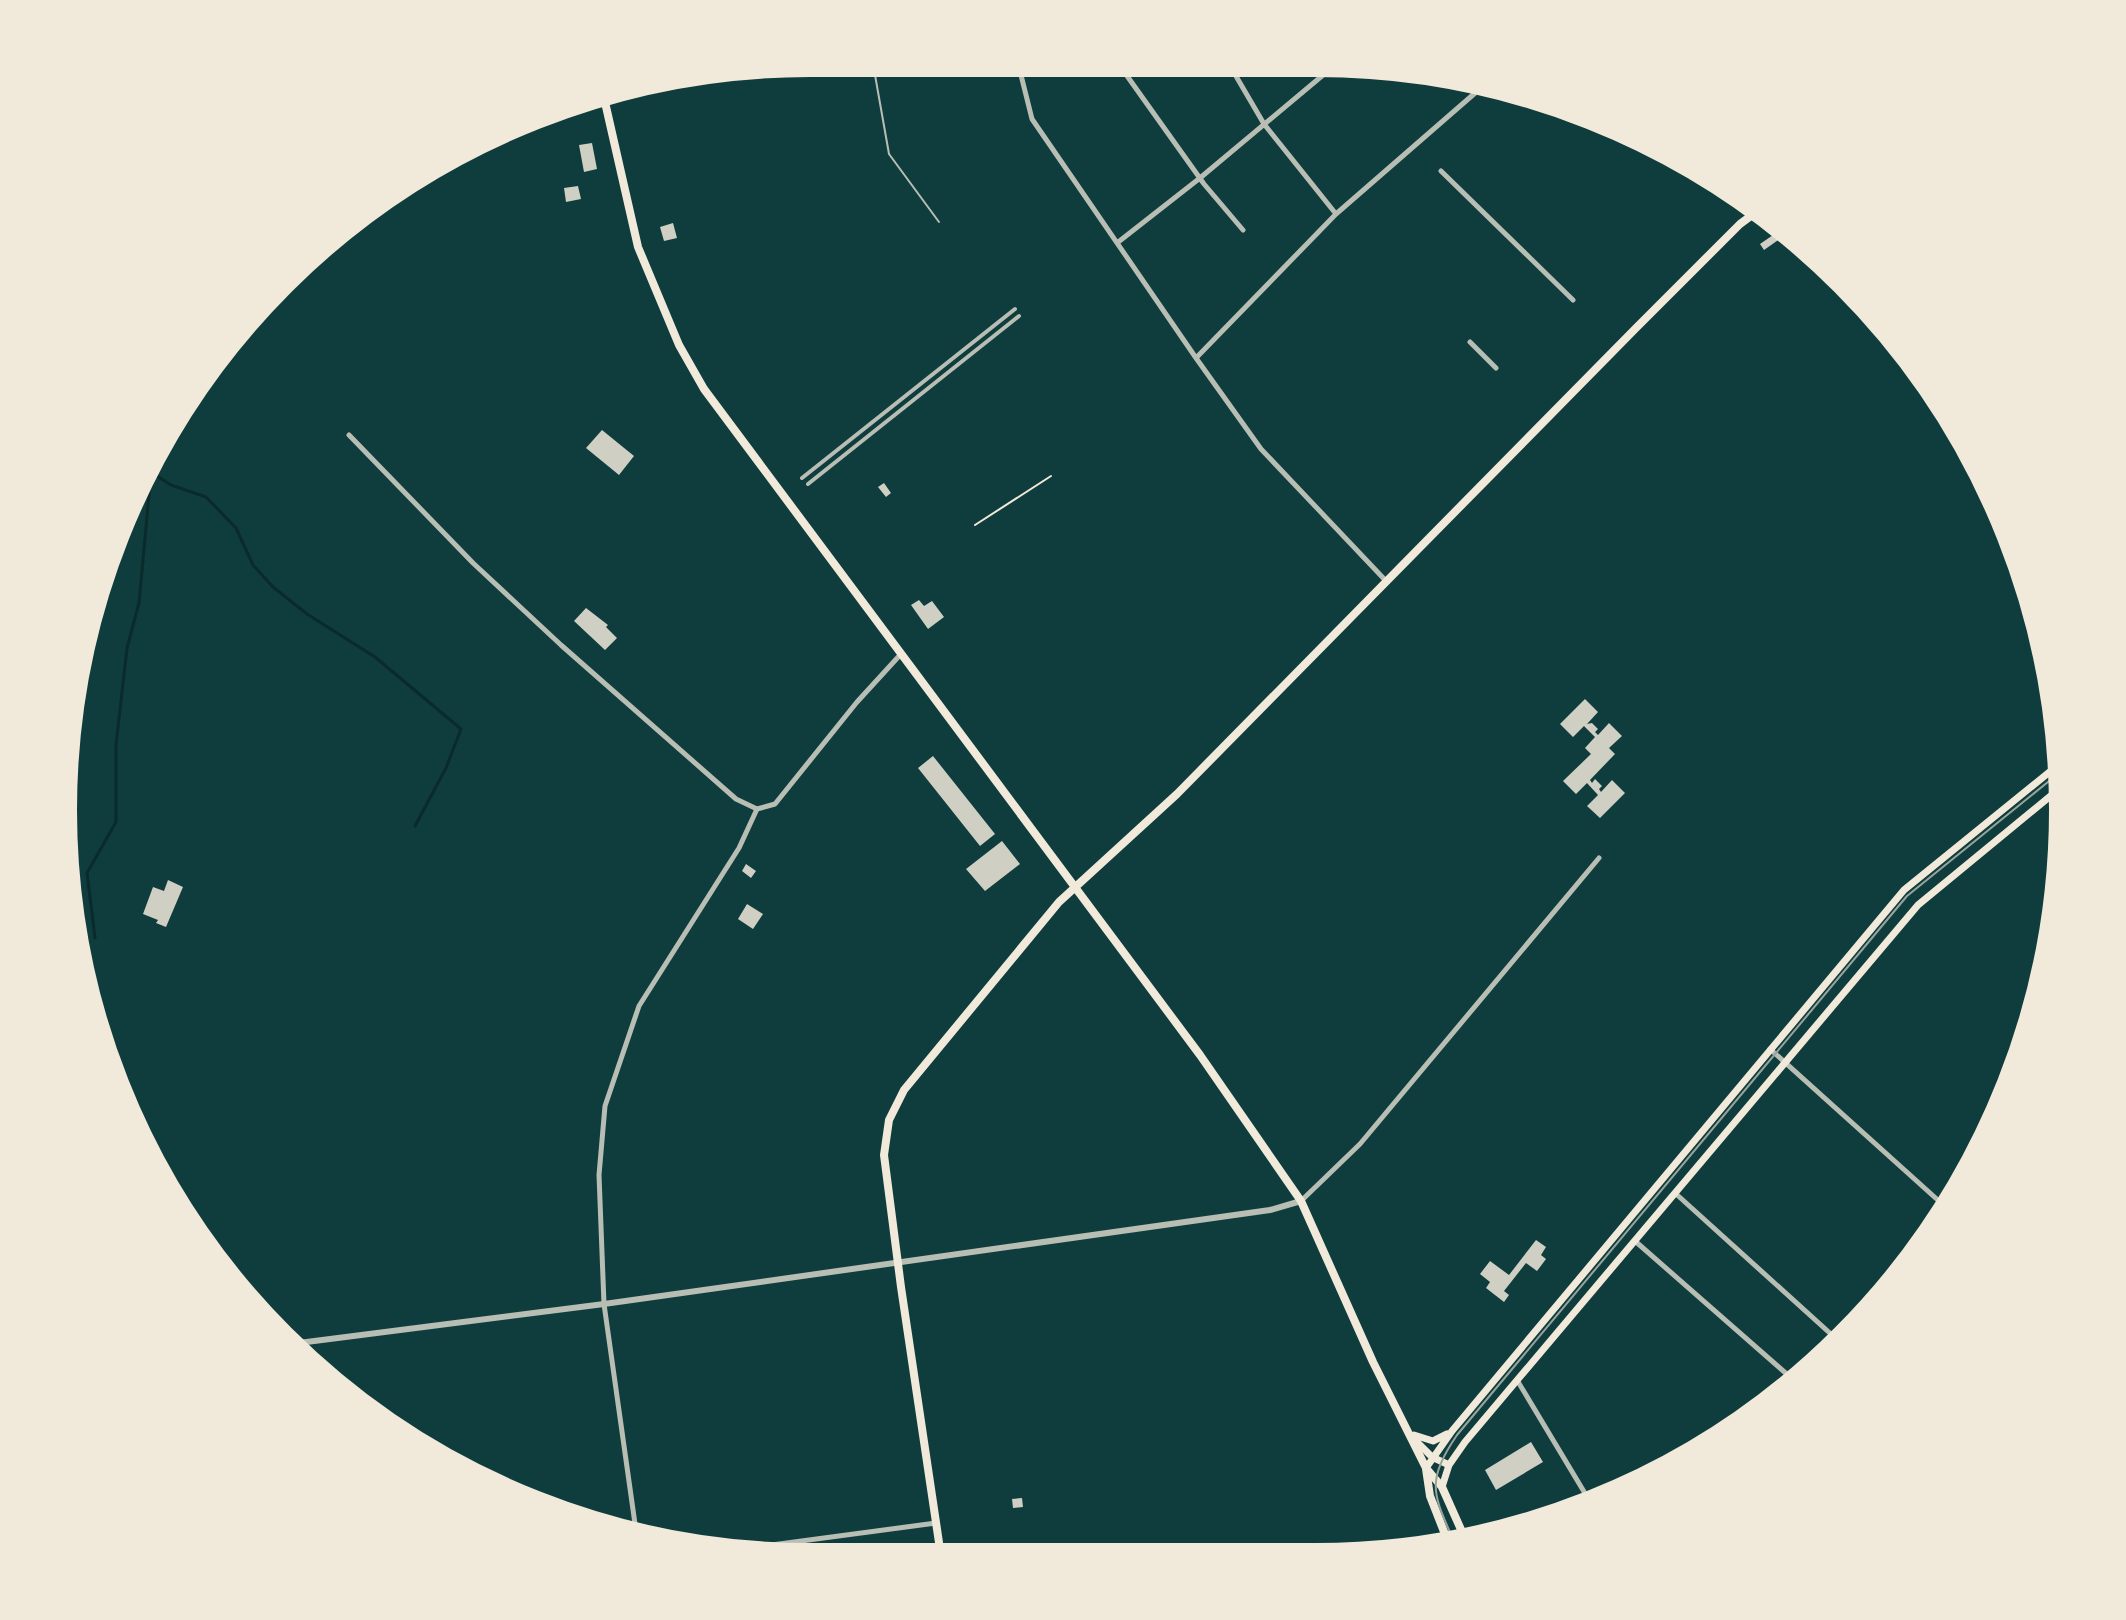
<svg xmlns="http://www.w3.org/2000/svg" width="2126" height="1620" font-family="Lato,sans-serif">
	<style>
		.lines { fill: none; stroke-linecap: round; stroke-linejoin: round }
		.stream { stroke: #0a2a2b; stroke-width: 3 }
		.building { fill: #cfcfc3 }
		.path { stroke: #f1e9da; stroke-width: 2 }
		.service { stroke: #b8beb3; stroke-width: 2 }
		.pedestrian { stroke: #b8beb3; stroke-width: 4 }
		.minor { stroke: #b8beb3; stroke-width: 5 }
		.tertiary { stroke: #b8beb3; stroke-width: 6 }
		.secondary { stroke: #f1e9da; stroke-width: 7 }
		.primary { stroke: #f1e9da; stroke-width: 8 }
		.tram { stroke: #97a49c; stroke-width: 2 }
		.rim { fill: none; stroke: #f1e9da; stroke-width: 10 }
	</style>
	<rect width="100%" height="100%" fill="#0f3d3e"/>
	<g class="lines">
		<path class="stream" d="M143,467L171,485L206,497L236,528L253,565L273,587L307,614L375,657L461,729L446,768L415,826
			M95,938L87,873L116,822V745L127,648L139,603L151,473"/>
	</g>
	<path class="building" d="M575,100L576,108L550,112L549,111Z
		M548,111L549,117L529,121V119Z
		M592,143L597,169L584,172L579,145Z
		M578,186L581,199L566,202L564,188Z
		M673,223L677,238L664,241L660,227Z
		M1786,226L1791,231L1764,250L1760,244Z
		M602,430L634,456L619,475L586,448Z
		M884,483L891,493L886,497L878,487Z
		M919,600L924,606L932,601L944,617L928,629L911,605Z
		M586,608L608,625L606,627L617,638L605,650L574,621Z
		M1585,699L1598,712L1587,724L1592,723L1598,729L1595,732L1598,735L1609,723L1622,736L1609,748L1615,754L1590,780L1592,783L1595,779L1602,786L1599,789L1601,792L1612,780L1625,793L1600,818L1587,806L1598,795L1587,783L1576,794L1563,781L1591,754L1585,748L1595,737L1584,726L1573,737L1560,724Z
		M933,756L995,834L980,846L918,768Z
		M1002,841L1020,864L985,891L966,869Z
		M746,864L756,871L751,878L742,871Z
		M168,880L183,887L166,927L156,923L158,920L143,914L153,887L164,891Z
		M747,904L763,914L753,929L738,919Z
		M1536,1240L1546,1247L1541,1255L1546,1259L1537,1271L1526,1263L1504,1291L1509,1295L1504,1302L1486,1288L1490,1282L1480,1274L1490,1261L1509,1275Z
		M1531,1442L1543,1462L1496,1490L1485,1470Z
		M1022,1498L1023,1507L1013,1508L1012,1499Z"/>
	<g class="lines">
		<path class="path" d="M975,525L1051,476"/>
		<path class="service" d="M872,58L889,154L939,222"/>
		<path class="pedestrian" d="M802,478L1015,309
			M808,484L1019,316"/>
		<path class="minor" d="M1017,59L1032,119L1196,358L1261,449L1387,582
			M1115,59L1204,184L1243,230
			M1226,59L1264,124L1336,214
			M1441,171L1573,300
			M1117,243L1200,178L1341,60
			M1470,342L1496,368
			M1196,358L1336,214L1490,80
			M349,435L473,563L561,645L736,799L757,809
			M1770,1049L1950,1211
			M1675,1193L1843,1345
			M1301,1201L1360,1144L1599,858
			M1635,1241L1797,1383
			M1517,1380L1592,1505
			M637,1538L604,1304L599,1175L605,1106L639,1006L739,848L757,809L775,804L857,702L900,655
			M704,1554L936,1523"/>
		<path class="tertiary" d="M283,1345L604,1304L1270,1210L1301,1201"/>
		<path class="secondary" d="M1414,1435L1433,1441L1447,1434
			M1413,1438L1432,1457L1449,1465
			M1426,1468L1452,1431L1904,890L2063,761
			M1442,1487L1449,1465L1465,1442L1918,905L2065,784"/>
		<path class="primary" d="M602,89L638,247L679,345L704,389L1200,1055L1301,1201L1373,1362L1426,1468L1442,1487L1467,1543
			M1426,1469L1430,1496L1450,1547
			M941,1556L901,1287L884,1155L889,1120L904,1090L1059,902L1177,794L1636,328L1740,224L1763,207"/>
		<path class="tram" d="M1456,1546C1434,1495 1424,1484 1457,1435L1907,896L2064,769"/>
	</g>
	<path d="M0 0H2126V1620H0ZM810 72H1316A738 738 0 0 1 2054 810V810A738 738 0 0 1 1316 1548H810A738 738 0 0 1 72 810V810A738 738 0 0 1 810 72Z" fill="#f1e9da" fill-rule="evenodd"/>
	<path class="rim" d="M810 72H1316A738 738 0 0 1 2054 810V810A738 738 0 0 1 1316 1548H810A738 738 0 0 1 72 810V810A738 738 0 0 1 810 72Z"/>
</svg>
